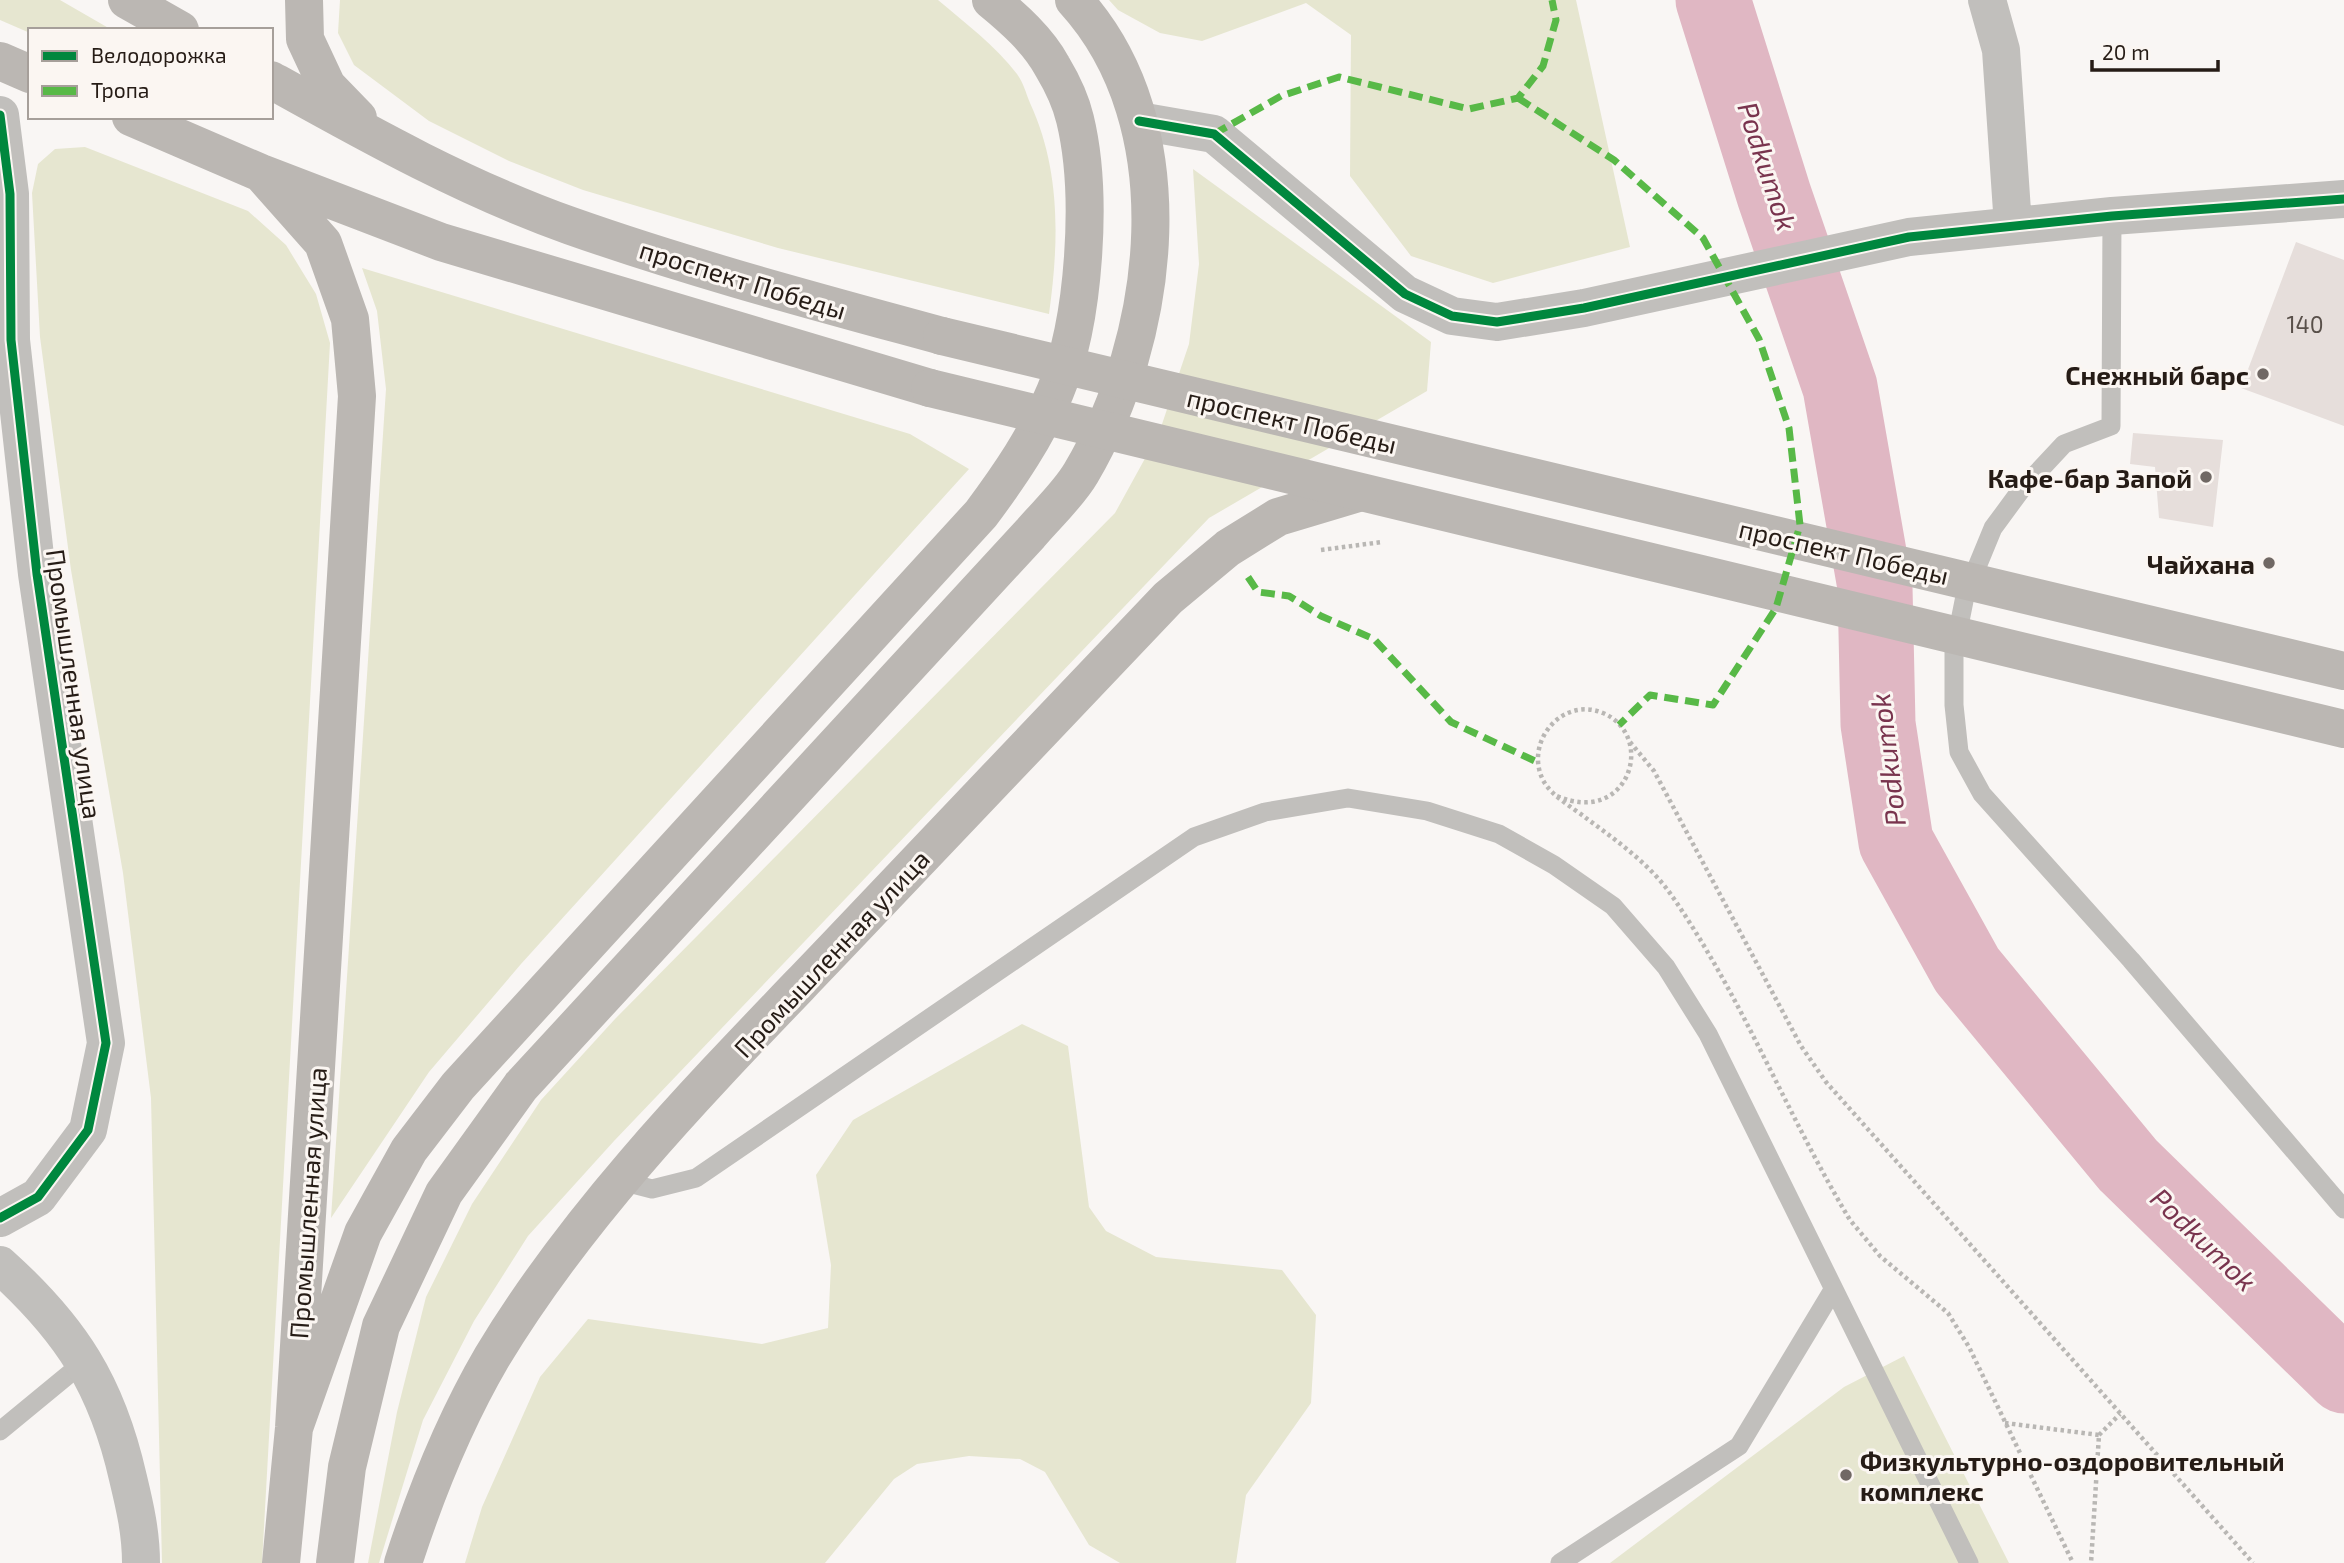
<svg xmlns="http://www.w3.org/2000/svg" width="2344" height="1563" font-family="'Exo 2',sans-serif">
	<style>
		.green { fill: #e6e6d0 }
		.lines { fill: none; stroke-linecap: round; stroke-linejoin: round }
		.river { stroke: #e0b7c3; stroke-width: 75 }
		.building { fill: #e6dedb }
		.path { stroke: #b9b7b4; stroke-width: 4.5; stroke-dasharray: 3.5 3.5; stroke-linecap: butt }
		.lane { stroke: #c1bfbc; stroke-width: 19 }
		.street { stroke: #c1bfbc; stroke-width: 38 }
		.primary { stroke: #bbb7b3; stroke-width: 38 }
		.primary-bridge { stroke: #bbb7b3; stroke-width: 38 }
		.quiet { stroke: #58b947; stroke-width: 7; stroke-dasharray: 14 7; stroke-linecap: butt }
		.cycleway-casing { stroke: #fbf6f2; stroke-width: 13 }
		.cycleway { stroke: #00873e; stroke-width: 9 }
		.poi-dot { fill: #706864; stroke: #fbf6f2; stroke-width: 2.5 }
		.labels { text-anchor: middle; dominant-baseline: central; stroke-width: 6; stroke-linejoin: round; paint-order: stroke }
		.number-label { font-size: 23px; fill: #59504a }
		.street-label { font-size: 26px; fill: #261c16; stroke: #fbf6f2 }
		.poi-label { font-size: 26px; font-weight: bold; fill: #261c16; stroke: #fbf6f2; text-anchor: end }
		.water-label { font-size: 28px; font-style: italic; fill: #79344e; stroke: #fbf6f2 }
	</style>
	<rect width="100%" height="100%" fill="#f9f6f4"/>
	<path class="green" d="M0,0H60L112,30H30V33L0,20Z
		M340,0H938C965,23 995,45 1017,74C1023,82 1026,93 1030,103C1061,170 1059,242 1049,314L778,248L583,190L509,161L429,121L354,65L338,33Z
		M1109,0H1576L1630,247L1493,283L1411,256L1350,176L1351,35L1306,3L1202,41L1160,33L1118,10Z
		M85,147L248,211L286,245L316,294L330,343L262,1563H162L151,1098L123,873L71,570L40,337L32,193L38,164L55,149Z
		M1193,169L1431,342L1427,391L1209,518L614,1141L528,1236L474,1321L423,1420L379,1563H368L397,1412L426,1297L472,1204L541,1100L615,1019L1115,513L1159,433L1189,344L1199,264Z
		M362,268L910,434L969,469L521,964L429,1072L331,1218L386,389L377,311Z
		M1022,1024L1068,1046L1089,1207L1106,1231L1156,1257L1282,1270L1316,1315L1311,1403L1246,1495L1236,1563H1120L1089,1545L1045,1472L1020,1459L969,1456L917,1464L894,1479L825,1563H465L482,1507L540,1377L588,1319L762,1344L828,1328L831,1265L816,1175L853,1120Z
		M1904,1356L2009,1563H1610L1844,1387Z"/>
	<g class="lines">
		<path class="river" d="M1713,0L1774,195L1840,387L1875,587L1878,724L1896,842L1967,970L2128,1165L2344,1376"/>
	</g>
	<path class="building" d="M2296,242L2344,260V426L2241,388Z
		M2133,433L2223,440L2213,527L2159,518L2155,467L2130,464Z"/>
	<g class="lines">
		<path class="path" d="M1321,550L1382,542
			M1630,742L1654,771L1801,1046L1826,1082L2253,1563
			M1557,796C1629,827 1657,736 1603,713C1562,696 1524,742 1543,780C1551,796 1572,807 1586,818C1617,841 1650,864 1672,896C1742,997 1787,1115 1850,1220L1880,1256L1948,1313L1969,1347L2073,1563
			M2005,1423L2099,1435L2091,1563
			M2099,1435L2120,1414"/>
		<path class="lane" d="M2112,216L2111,426L2064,444L2021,490L1993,528L1965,596L1954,651V705L1959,752L1982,794L2131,960L2344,1209
			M621,1181L652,1189L696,1178L1194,837L1265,812L1348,798L1427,811L1499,834L1554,865L1613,906L1666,967L1708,1034L1969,1563
			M0,1431L85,1361
			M1560,1563L1739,1446L1833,1290"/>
		<path class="street" d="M1987,0L2001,50L2013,226
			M0,115L10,194L11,340L37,574L106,1043L88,1130L38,1197L0,1218
			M1139,121L1214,134L1405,294L1452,316L1497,322L1584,308L1909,237L2112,216L2344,199
			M0,1265C71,1329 107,1385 128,1478C135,1507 141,1533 141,1563"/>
		<path class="primary" d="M127,0L180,30
			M304,0L305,39L327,86L358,118
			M0,61L30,74
			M271,80C368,134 466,189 571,226C693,269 818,302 942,336
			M131,117L261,173L441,242L930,388
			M261,173L323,243L350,319L357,396L294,1428L281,1563
			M294,1428L363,1233L409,1150L458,1086L981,514C1010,475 1036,437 1055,392C1085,322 1093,193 1075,119C1071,102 1061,81 1052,66C1038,40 1013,18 991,0
			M335,1563L347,1467L381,1326L444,1193L521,1086L1030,534C1047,514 1068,495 1081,473C1161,337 1188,125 1074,0
			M403,1563C426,1492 454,1422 492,1357C584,1204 715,1074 837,946C947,830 1058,714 1168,598L1228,548L1278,517L1358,493"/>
		<path class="primary-bridge" d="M942,336L2344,671
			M930,388L2344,729"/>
		<path class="quiet" d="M1518,98L1614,160L1703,238L1759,339L1789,428L1800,525L1776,608L1713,705L1650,695L1619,725
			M1214,134L1281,96L1339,77L1469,109L1518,98L1543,66L1556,20L1552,0
			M1248,577L1258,592L1289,596L1321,616L1374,639L1451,722L1537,762"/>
		<g class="cycleway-casing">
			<path id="cycleway" d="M0,115L10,194L11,340L37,574L106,1043L88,1130L38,1197L0,1218
				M1139,121L1214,134L1405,294L1452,316L1497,322L1584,308L1909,237L2112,216L2344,199"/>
		</g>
		<use href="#cycleway" class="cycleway"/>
	</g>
	<g class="poi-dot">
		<circle cx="2263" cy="374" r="7"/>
		<circle cx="2206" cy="477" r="7"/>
		<circle cx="2269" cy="563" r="7"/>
		<circle cx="1846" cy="1475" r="7"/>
	</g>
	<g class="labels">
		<g class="number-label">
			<text x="2305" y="324">140</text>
		</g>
		<g class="street-label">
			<text transform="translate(743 279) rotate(17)">проспект Победы</text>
			<text transform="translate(1292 420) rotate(13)">проспект Победы</text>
			<text transform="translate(1844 551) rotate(13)">проспект Победы</text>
			<text transform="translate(75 684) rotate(82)">Промышленная улица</text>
			<text transform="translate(831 953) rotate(-47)">Промышленная улица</text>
			<text transform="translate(307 1203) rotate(-86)">Промышленная улица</text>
		</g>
		<g class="poi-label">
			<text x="2249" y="374">Снежный барс</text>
			<text x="2192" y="477">Кафе-бар Запой</text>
			<text x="2255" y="563">Чайхана</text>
			<text x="1860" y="1460" text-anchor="start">Физкультурно-оздоровительный<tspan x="1860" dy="30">комплекс</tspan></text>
		</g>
		<g class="water-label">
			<text transform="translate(1768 166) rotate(72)">Podkumok</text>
			<text transform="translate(1887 760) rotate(-97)">Podkumok</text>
			<text transform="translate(2204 1239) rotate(44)">Podkumok</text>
		</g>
	</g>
	<rect x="28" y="28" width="245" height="91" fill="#fbf6f2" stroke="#a69f9a" stroke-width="2"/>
	<rect x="42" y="51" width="35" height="10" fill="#00873e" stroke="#a69f9a" stroke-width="2"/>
	<text x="91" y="63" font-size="21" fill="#261c16">Велодорожка</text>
	<rect x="42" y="86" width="35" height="10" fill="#58b947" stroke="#a69f9a" stroke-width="2"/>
	<text x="91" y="98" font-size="21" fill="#261c16">Тропа</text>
	<path d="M2092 60v10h126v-10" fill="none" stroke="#261c16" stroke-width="3.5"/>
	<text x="2102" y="60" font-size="21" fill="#261c16" stroke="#fbf6f2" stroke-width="5" paint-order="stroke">20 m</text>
</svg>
